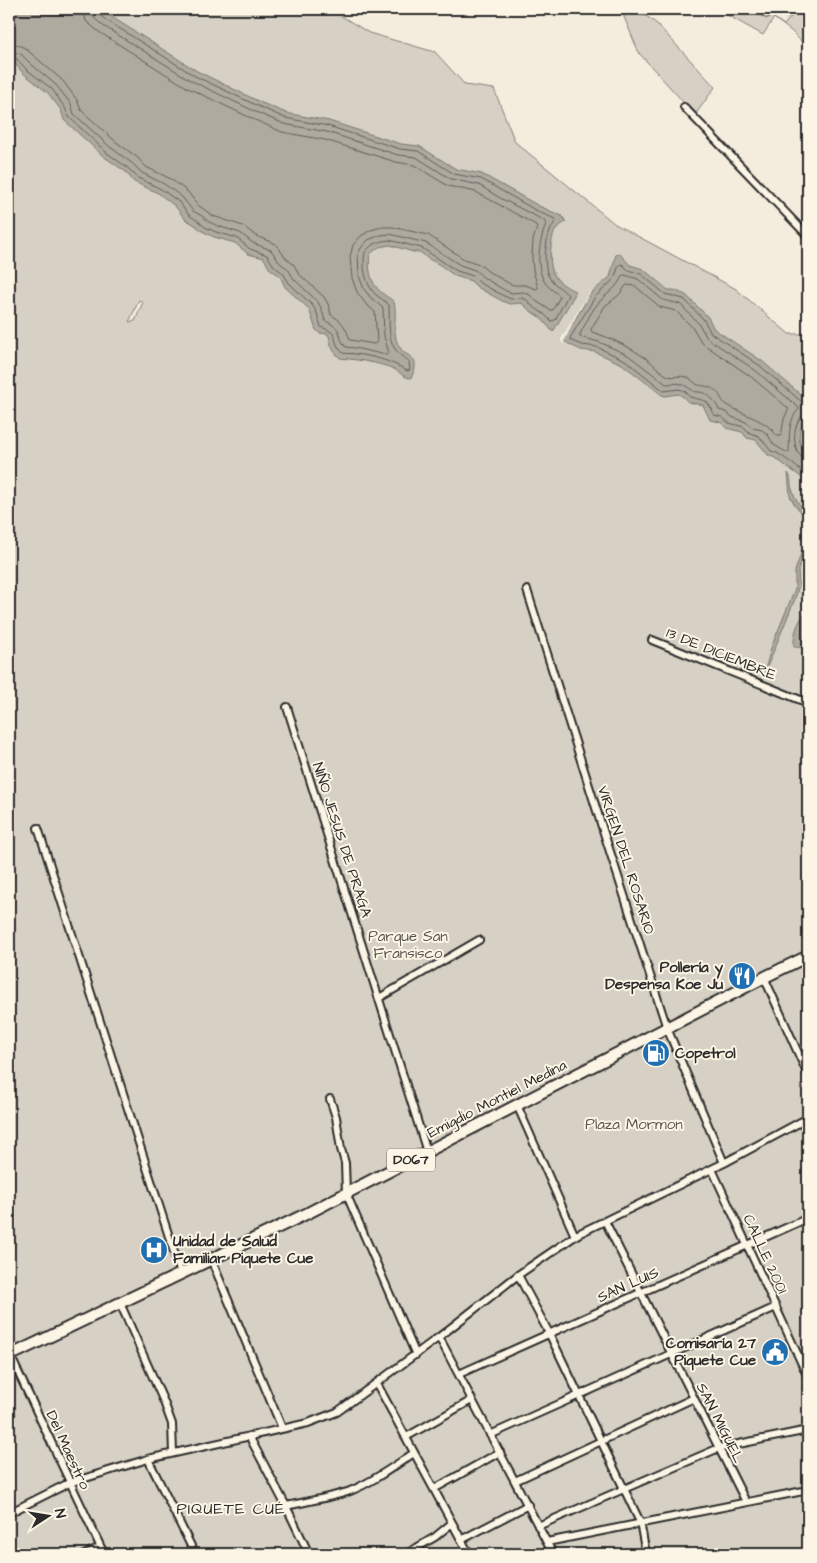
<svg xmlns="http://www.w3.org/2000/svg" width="817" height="1563" font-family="'Architects Daughter',sans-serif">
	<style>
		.built { fill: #e5dfd0 }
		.green { fill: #d6d1c4; stroke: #807e78; fill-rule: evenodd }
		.water { fill: #afaaa0; stroke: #7a7771 }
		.pier { fill: #f4edde }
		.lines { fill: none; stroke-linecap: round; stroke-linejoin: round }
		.shore { stroke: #605e5a; stroke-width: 1 }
		.street-casing { stroke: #2b2b2b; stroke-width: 10 }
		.primary-casing { stroke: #2b2b2b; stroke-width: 14 }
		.street { stroke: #fcf5e5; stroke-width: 6 }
		.primary { stroke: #fcf5e5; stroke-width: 10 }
		.labels { text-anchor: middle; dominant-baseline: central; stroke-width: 4; stroke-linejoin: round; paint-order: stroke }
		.shield { fill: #fcf5e5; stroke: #6a6863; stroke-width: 1 }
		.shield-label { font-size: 14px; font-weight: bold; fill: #2b2b2b }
		.street-label { font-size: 15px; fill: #2b2b2b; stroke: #fcf5e5 }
		.park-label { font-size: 15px; fill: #565451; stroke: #fcf5e5 }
		.poi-label { font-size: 15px; font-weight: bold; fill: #2b2b2b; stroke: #fcf5e5; text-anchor: end }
		.neighbourhood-label { font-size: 16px; letter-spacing: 1px; fill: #2b2b2b; stroke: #fcf5e5 }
	</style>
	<rect width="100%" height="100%" fill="#f4edde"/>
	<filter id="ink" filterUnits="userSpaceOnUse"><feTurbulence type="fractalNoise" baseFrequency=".02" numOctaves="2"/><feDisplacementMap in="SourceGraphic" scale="10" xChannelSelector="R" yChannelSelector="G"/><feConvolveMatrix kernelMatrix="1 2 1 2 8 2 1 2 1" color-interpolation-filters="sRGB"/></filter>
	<g filter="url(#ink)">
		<path class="built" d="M777,9H808V27L796,36Z"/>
		<path class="green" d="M9,9H330L369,33L435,52L465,85L494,89L515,142L615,224L736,289L789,334H808V1554H9ZM139,300L143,302L135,321L129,322Z
			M624,9H637L657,24L715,87L695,115L639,53L624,17Z
			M710,9H783L774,18L784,25L798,9H800L808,18V41H801L791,31L774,18L763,35L727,15Z"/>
		<path class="water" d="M9,9H99L197,71L262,103L286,113L329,121L401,144L419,146L456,169L482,174L539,206L562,216L566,222C563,224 558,226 556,229C550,238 548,265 554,275C558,282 568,288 575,291V294L553,332L541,318L529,310L524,305L521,303L510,304L502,301L477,287L471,281L455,276L440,265L427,258L420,252H413L390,245L379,247L370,254C368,268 370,283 381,292C385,296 390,298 394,302C398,318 390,335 401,349C405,355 411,355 415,362V369L411,378C404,378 400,372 394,369C377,362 359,360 340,358C336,354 333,351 331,345C330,341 330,338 328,334L319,333L316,330L309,309L285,287L280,276L269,268L264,258L248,254L235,243L214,237L202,231L195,225L185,219L175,206L158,193L134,182L126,172L103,156L64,120L61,110L48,93L23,73L17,66L9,62Z
			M750,9H780L773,16L766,19Z
			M619,253L630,265L643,269L668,290H674L686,295L708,317L714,329L762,361L808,401V417C796,425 797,449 808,456V482L775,458L768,455L756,440L747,438L742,432L726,428L720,422L710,420L703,405L688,402L682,396L678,394L665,396L662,395L622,364L595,352L581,350L570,345L563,340L591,293L610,277L616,254Z
			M788,473C792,478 790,483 792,489C795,500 801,507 808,515V520L795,505L790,496Z
			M808,541V547L806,551L798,570L799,585L795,599L763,677L771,648L795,589V571L803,548Z
			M808,610V648L794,647C793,633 798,620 808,610Z"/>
		<path class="pier" d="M591,290L577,314L563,344L561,341V339L589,292Z"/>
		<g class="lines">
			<path class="shore" d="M9,43L18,45L25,48L63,81L77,100L81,110L115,141L138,158L146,167L169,178L187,191L198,205L213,216L243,226L256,236L276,244L285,257L294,265L299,274L324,297L329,306L331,315C343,321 346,328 350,340L374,344L377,342L375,312L365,303L357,292L352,278L350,257L353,245L361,236L371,230L381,227H392L428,235L464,259L479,264L489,272L510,284L514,285H525L536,289L538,288L533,270L532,257L533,240L537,228L536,225L476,192L448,186L414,165L396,162L325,140L282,132L255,120L188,88L99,32L86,21L83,9
				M9,51L21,54L31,64L56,85L71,104L74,114L110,147L133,164L142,173L164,184L182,197L193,211L202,216L209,222L218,226L240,233L253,243L271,250L279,262L288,269L294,279L318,302L322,310L325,321C346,330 335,334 346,347L355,348L386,355L389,353L384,336L383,308L371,298L364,289L359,276L358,254L361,248L368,240L381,235L390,234L426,243L460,265L475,270L484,278L506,291L512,293L523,292L530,295L536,301L550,310H553L560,296C554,291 546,286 543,279C535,262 540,240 546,224L545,221L500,198L479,185L451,179L416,157L398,155L327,132L284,124L258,113L192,81L102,25L93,17L90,9
				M9,57L17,59L26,69L52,89L65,108L69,117L106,152L129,169L138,178L161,189L179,202L189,215L198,221L205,227L216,232L237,238L250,249L267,255L274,266L283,273L289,283L313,306L317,313L321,327C343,335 329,339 343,353C347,354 351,353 355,354C373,356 392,361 407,371L410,370L409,361C385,348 390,329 389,305C385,301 380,298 376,295C365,284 362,267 365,252L372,245L382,241L389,240L422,248L457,271L473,276L480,283L504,296L511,299L522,298L527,300L532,306L544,314L551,321L555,320L568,295C563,289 552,284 548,275C542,261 546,232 556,221L555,219L537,211L481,179L454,174L418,151L400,149L328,126L285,118L260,107L195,76L106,20L98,14L97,9
				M625,275L638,279L663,300L680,304L699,324L707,338L755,370L798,407L799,409C787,422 790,437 789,452H786L774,445L768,435L762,430L753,428L746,422L732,417L726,412L719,410C715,401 710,394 700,392C697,392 694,392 692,390C679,382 682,383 666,384L628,355L599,342L580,337V334C586,323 592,309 601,300C609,292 618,287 622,276Z
				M627,285L635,286L660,307L676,311L693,328L702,343L750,376L788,408V410L784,419L781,436H777C765,418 743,416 726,404C722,402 721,396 717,392C710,385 703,387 696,384C693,381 691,379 687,377C680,375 673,378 668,376C660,372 654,364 647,359C630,347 611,338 592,332L591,329L605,306L619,295Z
				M808,404L803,403L759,365L711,333L704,320L684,299L665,294L641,274L628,270L622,264L619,265L614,279L595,297L570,338L572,341L582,345L597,347L625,360L664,391L679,389L685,391L690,397L706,401L712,409L714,415L722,417L729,423L744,427L750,433L759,436L771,451L777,453L792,463L808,477
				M808,413C791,415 789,458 808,460"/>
			<g class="street-casing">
				<path id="street" d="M684,107L808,236
					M527,590L603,830L667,1028L724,1163
					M652,640L808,703
					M287,707L427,1152
					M38,828L181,1274
					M764,977L808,1075
					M379,998L479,940
					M330,1099L336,1117L341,1149L345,1163L346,1193L416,1355
					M517,1105L575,1236
					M712,1169L808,1377
					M605,1221L746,1502
					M211,1259L282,1428
					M518,1275L549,1333L640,1522L646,1554
					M120,1303L164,1402L172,1424L173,1453
					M439,1337L553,1554
					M10,1355L104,1554
					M459,1374L808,1218
					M377,1384L469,1554
					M490,1435L776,1307
					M249,1436L286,1506L309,1554
					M406,1437L472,1400
					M148,1459L195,1554
					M515,1481L694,1398
					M434,1489L500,1452
					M286,1506C307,1501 330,1498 350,1491C373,1482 394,1466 414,1453
					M9,1513L69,1483L148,1459L308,1423L337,1412L439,1337L518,1275L578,1234L724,1163L808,1118
					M538,1526L719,1448L808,1430
					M461,1540L528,1505
					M547,1542L808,1490
					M86,1554L100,1547
					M406,1554L435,1537L452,1523"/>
			</g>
			<g class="primary-casing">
				<path id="primary" d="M9,1356L308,1213L769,975L808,956"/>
			</g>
			<use href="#street" class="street"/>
			<use href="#primary" class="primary"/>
		</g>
	</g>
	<defs>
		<g id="restaurant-disc" transform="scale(1.4375)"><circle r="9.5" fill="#1f6fb2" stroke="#fcf5e5"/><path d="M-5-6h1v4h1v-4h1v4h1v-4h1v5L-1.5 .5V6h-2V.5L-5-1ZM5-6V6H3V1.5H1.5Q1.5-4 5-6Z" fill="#fff"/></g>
		<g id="fuel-disc" transform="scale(1.4375)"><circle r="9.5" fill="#1f6fb2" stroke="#fcf5e5"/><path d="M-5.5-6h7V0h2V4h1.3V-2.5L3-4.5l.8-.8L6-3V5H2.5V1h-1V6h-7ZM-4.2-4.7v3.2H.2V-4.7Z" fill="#fff"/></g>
		<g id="hospital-disc" transform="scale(1.4375)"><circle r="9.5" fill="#1f6fb2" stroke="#fcf5e5"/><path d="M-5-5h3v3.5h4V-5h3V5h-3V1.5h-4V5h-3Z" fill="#fff"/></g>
		<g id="civic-disc" transform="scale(1.4375)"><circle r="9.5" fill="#1f6fb2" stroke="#fcf5e5"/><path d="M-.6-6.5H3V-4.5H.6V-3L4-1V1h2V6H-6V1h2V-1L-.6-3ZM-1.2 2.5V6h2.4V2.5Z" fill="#fff"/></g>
	</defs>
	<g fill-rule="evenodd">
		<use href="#restaurant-disc" x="742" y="976"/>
		<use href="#fuel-disc" x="656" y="1053"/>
		<use href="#hospital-disc" x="154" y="1250"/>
		<use href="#civic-disc" x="775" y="1352"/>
	</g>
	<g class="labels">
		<rect class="shield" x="387" y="1148.5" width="48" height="23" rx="4"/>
		<g class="shield-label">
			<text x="411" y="1160">D067</text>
		</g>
		<g class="street-label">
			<text transform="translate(721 654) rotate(22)">13 DE DICIEMBRE</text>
			<text transform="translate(342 840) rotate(72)">NIÑO JESUS DE PRAGA</text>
			<text transform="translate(626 860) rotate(72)">VIRGEN DEL ROSARIO</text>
			<text transform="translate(497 1099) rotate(-27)">Emigdio Montiel Medina</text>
			<text transform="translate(765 1254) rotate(65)">CALLE 2001</text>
			<text transform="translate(628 1285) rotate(-24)">SAN LUIS</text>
			<text transform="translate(720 1423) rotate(63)">SAN MIGUEL</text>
			<text transform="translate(68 1450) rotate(65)">Del Maestro</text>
		</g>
		<g class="park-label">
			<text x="408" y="936">Parque San<tspan x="408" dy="17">Fransisco</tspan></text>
			<text x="634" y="1124">Plaza Mormon</text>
		</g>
		<g class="poi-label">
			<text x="723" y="967">Pollería y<tspan x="723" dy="17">Despensa Koe Ju</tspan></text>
			<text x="675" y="1053" text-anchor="start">Copetrol</text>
			<text x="173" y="1241" text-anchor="start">Unidad de Salud<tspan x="173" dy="17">Familiar Piquete Cue</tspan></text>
			<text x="756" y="1343">Comisaría 27<tspan x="756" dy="17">Piquete Cue</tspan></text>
		</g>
		<g class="neighbourhood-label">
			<text x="231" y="1509">PIQUETE CUÉ</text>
		</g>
	</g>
	<rect width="817" height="1563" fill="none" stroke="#fcf5e5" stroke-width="30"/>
	<rect x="15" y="15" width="787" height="1533" fill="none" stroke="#2b2b2b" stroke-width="2" filter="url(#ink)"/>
	<g transform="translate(48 1516) rotate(78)" stroke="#fcf5e5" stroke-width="4" paint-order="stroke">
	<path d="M0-4L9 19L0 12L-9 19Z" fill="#2b2b2b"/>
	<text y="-8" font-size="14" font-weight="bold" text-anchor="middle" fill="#2b2b2b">N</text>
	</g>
</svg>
